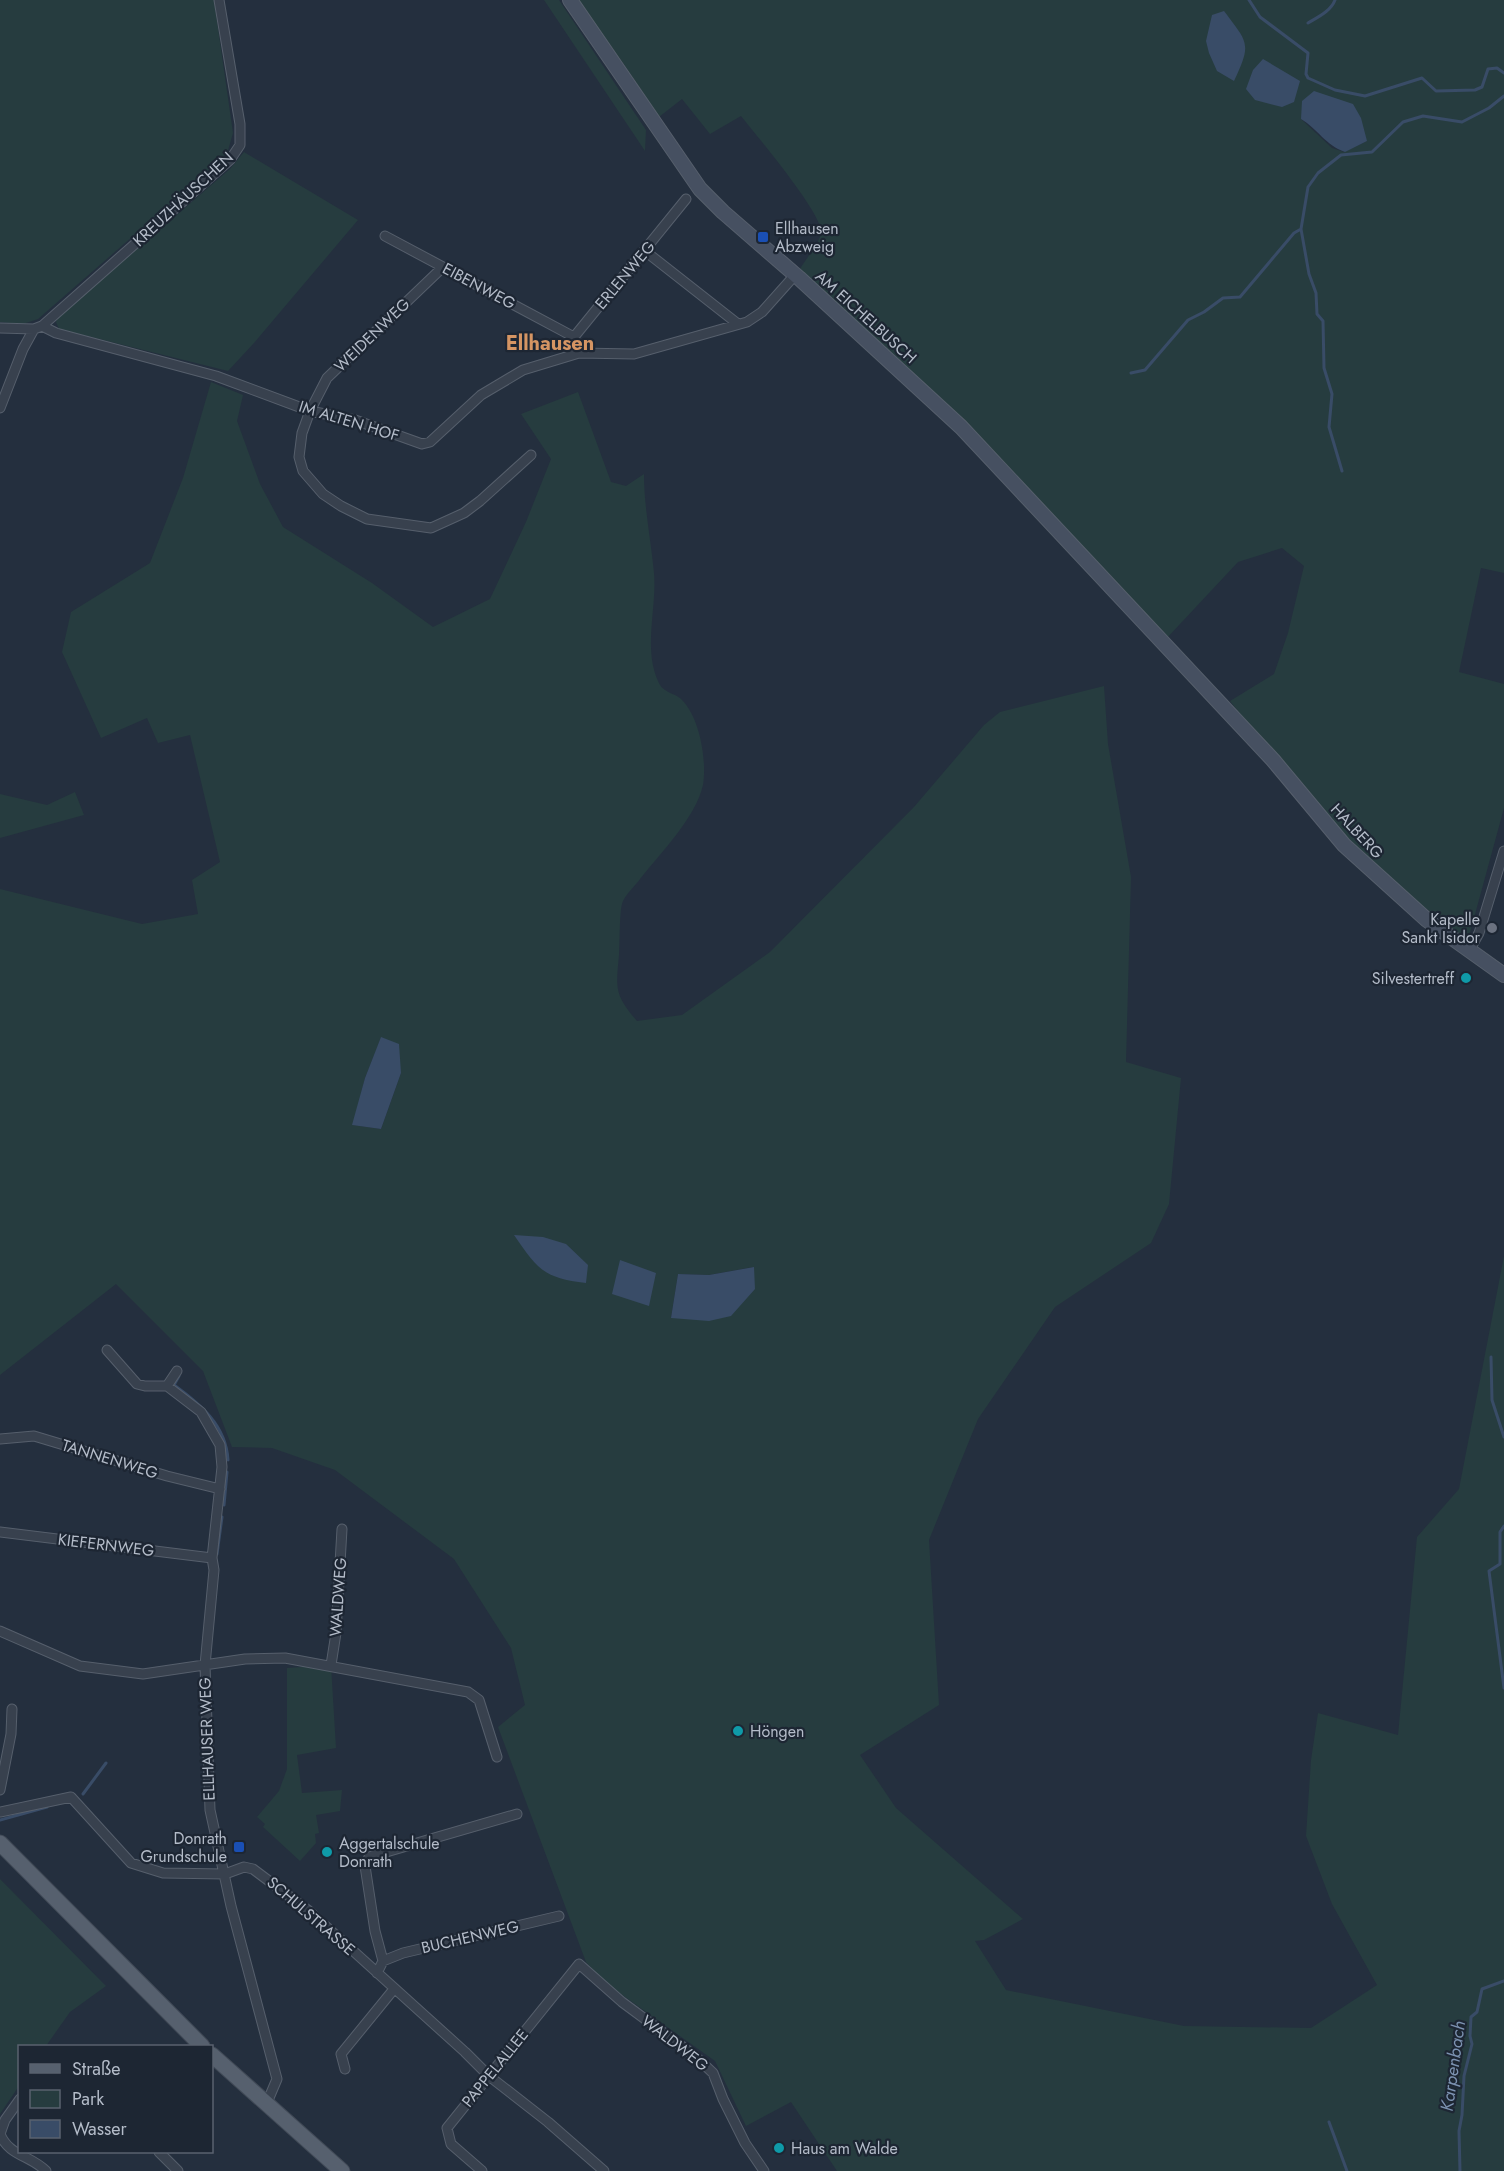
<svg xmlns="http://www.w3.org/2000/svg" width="1504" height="2171" font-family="Jost,sans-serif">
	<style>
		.green { fill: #263c3f; fill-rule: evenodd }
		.water { fill: #394c67 }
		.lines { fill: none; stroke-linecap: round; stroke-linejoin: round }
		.stream { stroke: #394c67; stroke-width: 3 }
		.street-casing { stroke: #565f6c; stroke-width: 11 }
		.secondary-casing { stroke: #565f6c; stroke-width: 16 }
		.primary-casing { stroke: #414a57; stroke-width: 17 }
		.street { stroke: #38414e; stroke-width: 9 }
		.secondary { stroke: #465061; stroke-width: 14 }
		.primary { stroke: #56606e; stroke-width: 15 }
		.transit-dot { fill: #1a4fb4; stroke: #1d2633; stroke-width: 2 }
		.worship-dot { fill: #6b7280; stroke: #1d2633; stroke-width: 2 }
		.culture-dot { fill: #0f9aa8; stroke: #1d2633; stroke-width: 2 }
		.labels { text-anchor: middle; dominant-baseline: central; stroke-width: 4.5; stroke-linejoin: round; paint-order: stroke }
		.street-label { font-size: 16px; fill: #b4bcc9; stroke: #1d2633 }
		.poi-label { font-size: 16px; fill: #b4bcc9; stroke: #1d2633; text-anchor: start }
		.water-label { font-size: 18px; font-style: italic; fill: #7c92b1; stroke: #1d2633 }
		.quarter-label { font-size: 20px; font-weight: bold; fill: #d59563; stroke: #1d2633 }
	</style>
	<rect width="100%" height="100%" fill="#242f3e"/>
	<path class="green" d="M0,0H214L233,133L227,154L38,319L23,324L0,322Z
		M544,0H559L646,130L645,151Z
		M576,0H1504V573L1481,568L1459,672L1504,684V808L1468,940C1426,909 1384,877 1348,840C1305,797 1267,749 1230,701L1274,674L1288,633L1304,566L1282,548L1238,562L1166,639L965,422L800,269C805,260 820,242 821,233C824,215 755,134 741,116L710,134L682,99L659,117L623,63ZM1301,119L1367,141L1344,152L1332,148Z
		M244,152L358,220L254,343L228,371L59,329L56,322L58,317L230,169Z
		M211,382L243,395L237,421L260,484L283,527L372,583L433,627L490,599L526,522L551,459L521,414L578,392L611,482L626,486L644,474C644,508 651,540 654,573C657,608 643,648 658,681C663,694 675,692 682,700C700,718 707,761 703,785C696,817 660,854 640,879C635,886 627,893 623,901C619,909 620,944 619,955C616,989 614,994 637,1021L682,1015L770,952L914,807L984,725L1000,712L1104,686L1108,744L1131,877L1126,1062L1181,1078L1169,1204L1151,1243L1055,1307L978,1419L929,1540L939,1705L860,1755L896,1808L1023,1919L984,1940L975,1941L1006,1990L1184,2026L1311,2028L1377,1985L1332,1904L1306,1836L1311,1760L1318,1713L1398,1735L1417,1537L1459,1489L1504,1256V2171H837L791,2102L746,2126L715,2061L604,1982L586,1962L498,1727L525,1705L511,1648L454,1559L335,1470L272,1448L232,1447L203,1371L116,1284L0,1375V889L142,924L198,914L192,880L220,862L190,735L158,743L147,718L101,738L62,652L71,612L150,563L183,478ZM381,1038L401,1073L381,1129L353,1125L365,1078ZM753,1267L671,1318L678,1274L709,1275Z
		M75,792L84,815L0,838V794L47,805Z
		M331,1665L336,1748L297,1755L302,1793L342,1790L340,1811L316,1815L319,1833L315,1834L316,1843L300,1861L263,1827L265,1824L257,1817L279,1791L287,1769V1668Z
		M0,1879L106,1986L70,2012L46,2046H20L19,2086L0,2114Z"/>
	<path class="water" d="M1224,11C1248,43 1252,43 1234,81L1217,71L1209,53L1206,41L1212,15Z
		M1263,59L1300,81L1294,102L1282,107L1255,100L1246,89L1253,70Z
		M1314,91L1353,104L1361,118L1367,141L1345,152C1325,145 1318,129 1301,119L1302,101Z
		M381,1037L399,1044L401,1073L381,1129L352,1125L365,1078Z
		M514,1235L543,1237L566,1244L588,1265L586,1283C544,1278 538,1270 514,1235Z
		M620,1260L656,1273L649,1306L612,1294Z
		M754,1267L755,1289L731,1316L709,1321L671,1318L678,1274L709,1275Z"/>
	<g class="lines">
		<path class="stream" d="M1249,0L1260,17L1308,53L1306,74L1308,78L1335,90L1365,96L1422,78L1436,91L1475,90L1482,87L1488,69L1497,68L1504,73
			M1308,23C1318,17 1331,11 1335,0
			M1131,373L1145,370L1188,320L1204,312L1223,298L1240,297L1294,233L1301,229
			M1342,471L1329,427L1332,394L1324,368L1323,321L1317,314L1316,293L1309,274L1301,229L1308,187L1318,173L1341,155L1372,152L1403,122L1423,116L1462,122L1489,108L1504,96
			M1491,1357L1492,1400L1504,1437
			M179,1376L174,1385C200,1404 226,1425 228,1460
			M224,1505L227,1472
			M1504,1526L1500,1532V1564L1489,1571L1504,1688
			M217,1554L222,1517
			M83,1794L106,1763
			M0,1820L47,1807
			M1329,2122L1347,2171
			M1460,2171L1459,2131L1462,2115L1464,2076L1472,2044L1470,2036L1471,2017L1477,2012L1482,1989L1504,1981"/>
		<g class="street-casing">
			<path id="street" d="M385,236L574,337
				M645,251L738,324
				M443,267L327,378L310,411L302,433L299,457L303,471L323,494L341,506L367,519L431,528L464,513L480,501L531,455
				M42,326L56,333L216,376L310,411L355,420L422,444L430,442L481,395L523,370L579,353L634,354L747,322L762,312L795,275
				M0,328L34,329L42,326L230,160L240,145V124L219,0
				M579,353L574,337L686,199
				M0,408L23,349L34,329
				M1469,951L1479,933L1504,851
				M107,1350L137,1384L145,1386H167L201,1412L220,1445L222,1467L212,1558L214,1570L205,1665L210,1810L231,1906L277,2079L266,2105
				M167,1386L177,1371
				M0,1439L34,1436L167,1476L220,1489
				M0,1532L212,1558
				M0,1631L80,1666L143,1674L245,1659L285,1658L468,1692L479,1700L497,1757
				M331,1665L336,1633L342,1529
				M0,1790L11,1734L12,1709
				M0,1812L71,1797L131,1863L163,1873L225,1874L244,1867L253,1869L309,1911L465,2052L489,2076L548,2122L604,2171
				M383,1961L403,1953L559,1916
				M377,1973L383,1961L375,1931L365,1866L369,1857L517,1814
				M345,2069L341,2054L394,1989
				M20,2099L5,2120L0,2134C9,2156 30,2155 46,2171
				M159,2152L178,2171
				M482,2171L451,2144L447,2128L579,1964L622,2002L695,2056L713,2073L723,2099L745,2143L764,2171"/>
		</g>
		<g class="secondary-casing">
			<path id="secondary" d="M570,0L700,189L723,212L799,278L961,427L1273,760L1344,845L1427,920L1504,975"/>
		</g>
		<g class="primary-casing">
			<path id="primary" d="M0,1843L202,2046
				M212,2055L342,2171"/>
		</g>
		<use href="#street" class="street"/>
		<use href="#secondary" class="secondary"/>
		<use href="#primary" class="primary"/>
	</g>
	<g class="transit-dot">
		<rect x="757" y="231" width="12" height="12" rx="3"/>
		<rect x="233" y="1841" width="12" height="12" rx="3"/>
	</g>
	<circle class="worship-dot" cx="1492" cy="928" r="6"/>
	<g class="culture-dot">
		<circle cx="1466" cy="978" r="6"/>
		<circle cx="738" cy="1731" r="6"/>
		<circle cx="327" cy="1852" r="6"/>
		<circle cx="779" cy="2148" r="6"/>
	</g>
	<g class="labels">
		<g class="street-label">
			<text transform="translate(183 199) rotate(-43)">KREUZHÄUSCHEN</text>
			<text transform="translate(625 275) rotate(-50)">ERLENWEG</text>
			<text transform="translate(479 286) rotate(28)">EIBENWEG</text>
			<text transform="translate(866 317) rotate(42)">AM EICHELBUSCH</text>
			<text transform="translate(372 335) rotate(-44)">WEIDENWEG</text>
			<text transform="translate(349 421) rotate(17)">IM ALTEN HOF</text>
			<text transform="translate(1357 831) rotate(47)">HALBERG</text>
			<text transform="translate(110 1459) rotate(17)">TANNENWEG</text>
			<text transform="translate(106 1545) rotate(7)">KIEFERNWEG</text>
			<text transform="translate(338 1597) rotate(-86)">WALDWEG</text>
			<text transform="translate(207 1739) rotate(-92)">ELLHAUSER WEG</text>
			<text transform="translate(311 1916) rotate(41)">SCHULSTRASSE</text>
			<text transform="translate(470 1937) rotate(-13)">BUCHENWEG</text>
			<text transform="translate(675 2043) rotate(38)">WALDWEG</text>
			<text transform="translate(495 2068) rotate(-51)">PAPPELALLEE</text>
		</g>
		<g class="poi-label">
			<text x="775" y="228">Ellhausen<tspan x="775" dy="18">Abzweig</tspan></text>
			<text x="1480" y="919" text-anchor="end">Kapelle<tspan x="1480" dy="18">Sankt Isidor</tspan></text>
			<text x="1454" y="978" text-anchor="end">Silvestertreff</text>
			<text x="750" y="1731">Höngen</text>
			<text x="227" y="1838" text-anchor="end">Donrath<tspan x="227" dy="18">Grundschule</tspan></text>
			<text x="339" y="1843">Aggertalschule<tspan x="339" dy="18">Donrath</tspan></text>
			<text x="791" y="2148">Haus am Walde</text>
		</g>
		<g class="water-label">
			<text transform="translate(1453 2066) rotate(-82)">Karpenbach</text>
		</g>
		<g class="quarter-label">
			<text x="550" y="343">Ellhausen</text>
		</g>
	</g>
	<rect x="18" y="2045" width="195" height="108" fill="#1d2633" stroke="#59626f" stroke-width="1.5"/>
	<rect x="30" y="2064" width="30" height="9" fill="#56606e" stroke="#59626f" stroke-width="1.5"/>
	<text x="72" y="2075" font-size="18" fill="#b4bcc9">Straße</text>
	<rect x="30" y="2090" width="30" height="18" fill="#263c3f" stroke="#59626f" stroke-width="1.5"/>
	<text x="72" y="2105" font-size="18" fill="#b4bcc9">Park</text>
	<rect x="30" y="2120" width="30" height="18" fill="#394c67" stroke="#59626f" stroke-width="1.5"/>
	<text x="72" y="2135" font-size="18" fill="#b4bcc9">Wasser</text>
</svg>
